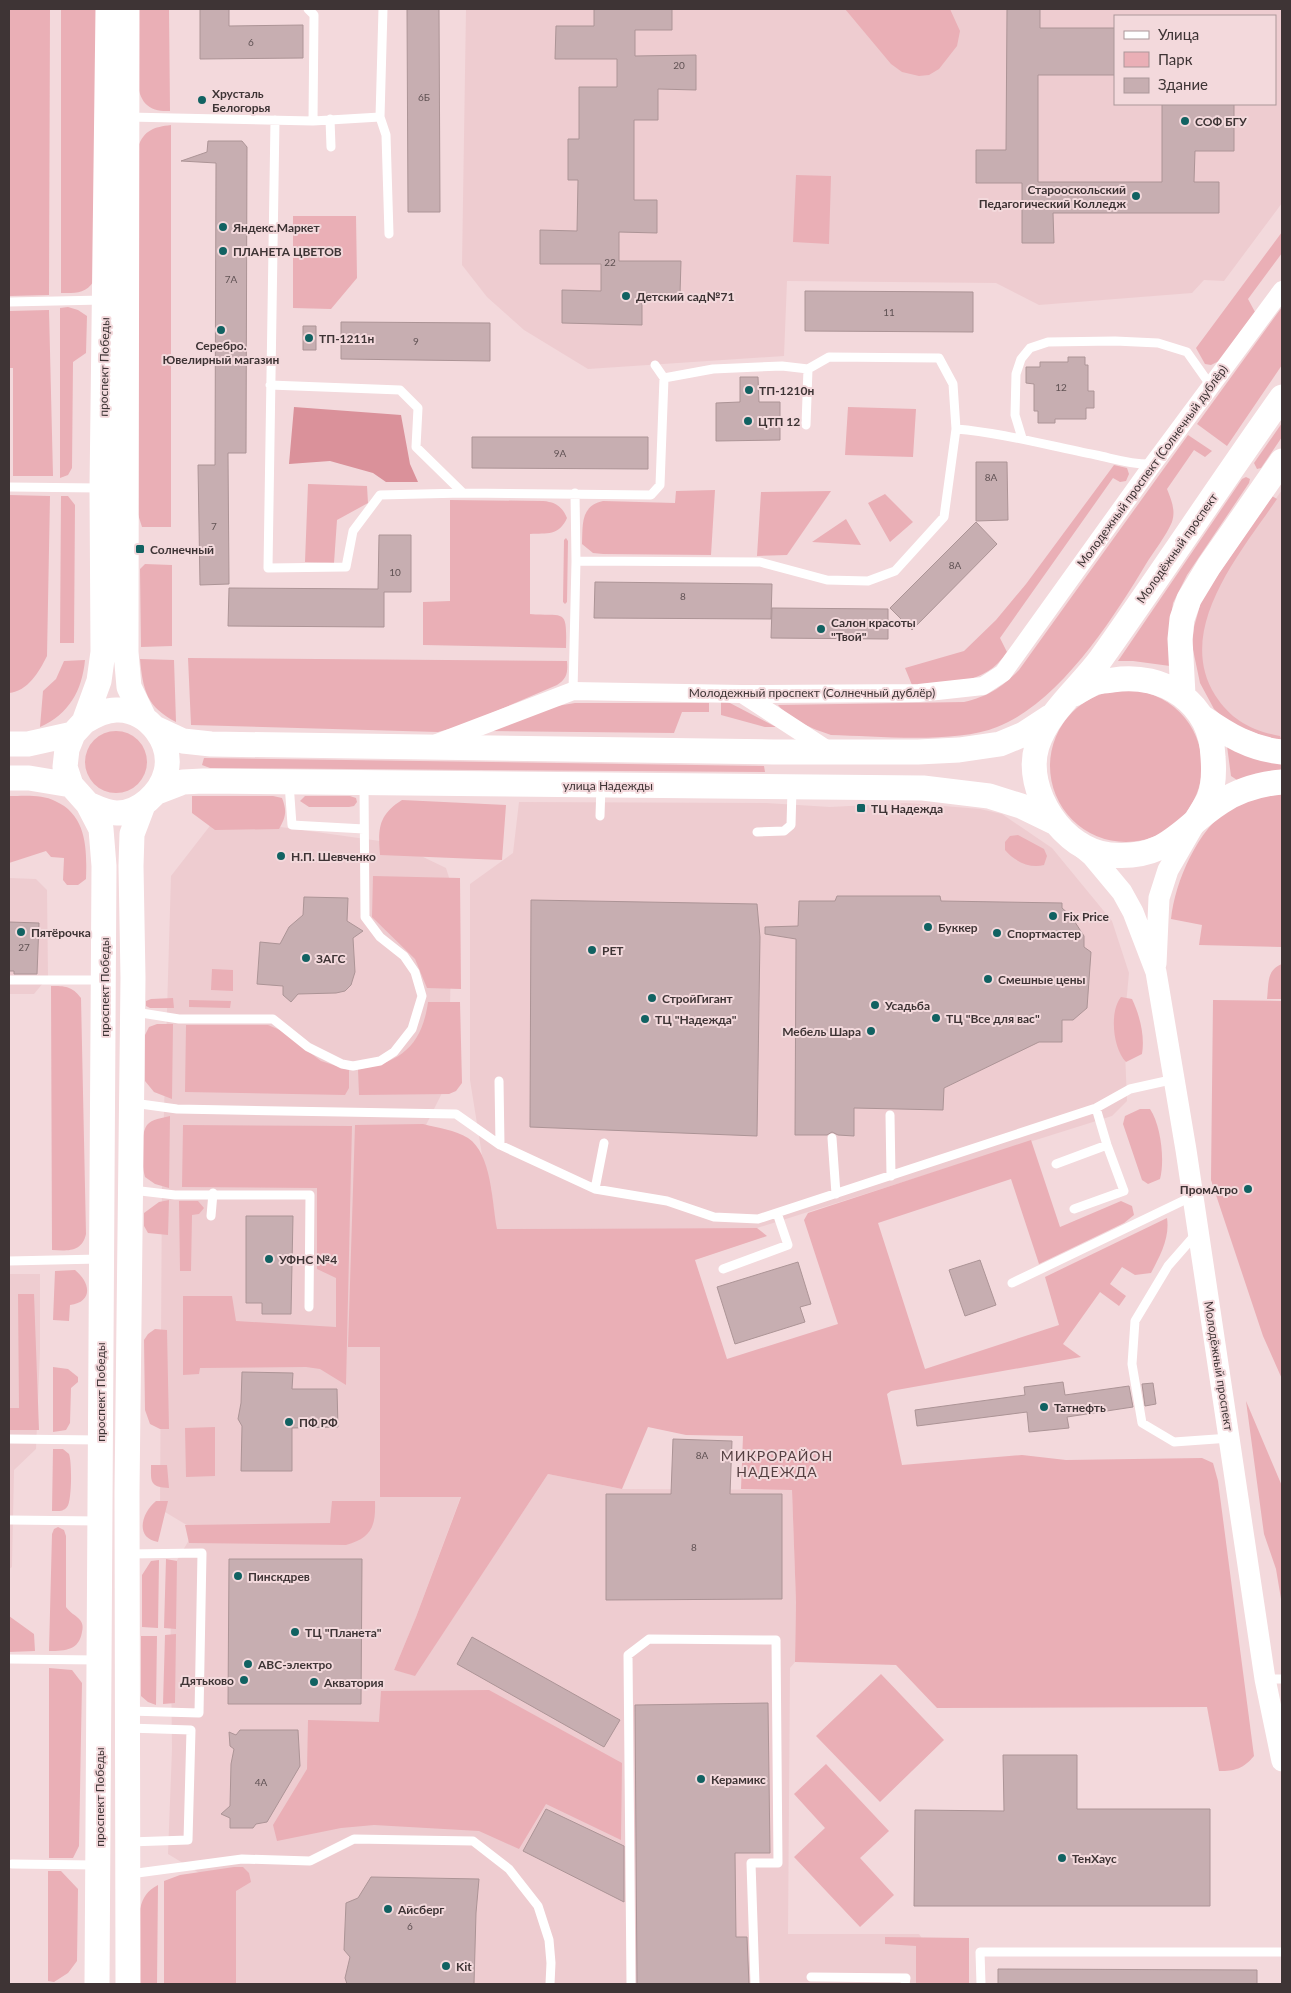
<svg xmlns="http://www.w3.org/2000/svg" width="1291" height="1993" font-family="Lato,sans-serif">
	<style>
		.built { fill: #eeccd0; fill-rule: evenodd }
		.green { fill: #eaafb6 }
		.forest { fill: #da919a }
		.building { fill: #c7aeb1; stroke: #ac9496 }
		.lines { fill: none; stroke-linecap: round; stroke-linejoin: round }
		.service { stroke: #fff; stroke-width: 9 }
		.minor { stroke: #fff; stroke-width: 18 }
		.tertiary { stroke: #fff; stroke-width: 21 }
		.secondary { stroke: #fff; stroke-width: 25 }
		.poi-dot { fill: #116262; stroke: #f3d9dc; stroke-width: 2 }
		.labels { text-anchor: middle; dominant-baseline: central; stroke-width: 4; stroke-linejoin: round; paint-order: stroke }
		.number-label { font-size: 10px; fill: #605254 }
		.poi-label { font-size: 12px; font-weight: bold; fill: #3e3435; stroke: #f3d9dc; text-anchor: start }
		.street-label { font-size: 12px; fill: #3e3435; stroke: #f3d9dc }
		.neighbourhood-label { font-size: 14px; letter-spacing: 1px; fill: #554042; stroke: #f3d9dc }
	</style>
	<rect width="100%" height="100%" fill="#f3d9dc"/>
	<path class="built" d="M466,9H1282V203L1224,281L1204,280L1192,293L1039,305L996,283L787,281L784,356L588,369L524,330L487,297L462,265ZM1115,16H1275V104H1115Z
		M1282,490V740H1275L1240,726L1206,689L1198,662L1200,625L1213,587Z
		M519,802L766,803L830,807L907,803L980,809L1002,814L1052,848L1112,921L1129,973L1124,1026L1127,1101L1112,1116L757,1228L496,1229L491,1187L482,1155L470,1080V884L513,853Z
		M216,818L394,843L446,868L453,890L448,1081L399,1179L397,1497L461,1496L416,1617L394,1670L415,1675L548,1474L622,1489L792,1490L796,1602L795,1662L790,1668L788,1934H919L925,1943L924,1984H229V1891L168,1854L172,1749L170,1572L195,1530L160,1509L162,1178L171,876Z
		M9,878L36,879L47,890L48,977L34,994H9Z
		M9,1274H40V1351L36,1449L14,1470L12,1567L9,1569Z"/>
	<path class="green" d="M9,9H50L49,295L9,296Z
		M61,9H98L94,281C85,294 76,293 61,293Z
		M136,9H169L170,111C161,111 154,111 147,105C130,91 136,30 136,9Z
		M845,9H950L960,31L957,46L939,69L929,75L919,76L902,72L891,64Z
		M171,125V527H142L135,505L138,147C144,130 154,127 171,125Z
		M796,175L831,176L829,244L793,242Z
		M293,216H356L357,278L331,309L293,308Z
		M1282,232V253L1248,299L1255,312L1219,361L1211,365L1205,364L1196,348Z
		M68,307L78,310L87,316L86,353L73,362L72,468L68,475L60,478V308Z
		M1282,307V365L1227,446L1197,424Z
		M49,310L53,476H13V368H9V311Z
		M848,407L916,409L913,457L845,455Z
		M1282,423V437L1261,468L1257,469L1254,463Z
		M1188,435L1212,451L1205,457L1194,450L1167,489C1171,499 1176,510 1172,522C1166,536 1154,551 1146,564C1113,619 1059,703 997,727C955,744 877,736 831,735C813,729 790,720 778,705L964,702C989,696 1001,688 1019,670Z
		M1114,465L1127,468L1129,474L1126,481L1120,482L1113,478L1000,638L1007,652C984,687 950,681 912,685L905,668L964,651L996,620L1026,584Z
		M1246,477L1250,479L1249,483L1187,575L1173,603L1168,640L1170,666L1133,661H1118L1242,479Z
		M308,484L367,486L368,503L337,520L334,563L305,562Z
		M715,490L711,555L603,554L593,553L582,544C583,525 580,506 603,501L675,503L676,491Z
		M831,491L787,555L757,556L761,492Z
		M885,494L913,522L890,542L868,503Z
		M9,495L50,496L47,656C39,672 28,691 9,693Z
		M61,496H68L75,505L74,643H60Z
		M1272,496L1277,499C1241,552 1174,629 1215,695C1231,720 1252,731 1280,736L1282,743L1231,724L1214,709L1200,683L1192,645L1194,627L1202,598Z
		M450,500L543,501C555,502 562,506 567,518C559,536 547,533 530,534V614C565,617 567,607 566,648L423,645V602L450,601Z
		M846,519L861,545L812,542Z
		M566,538L568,541L567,602L565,604L563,602L564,540Z
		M145,564L172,565V646L141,647L140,569Z
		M188,658L567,661C568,672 567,679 557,685L464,725L438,732L191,725Z
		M140,659L174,660L176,722C147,707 143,691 140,659Z
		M85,660C82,691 69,714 40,727L43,691L56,679L64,661Z
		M1050 766a76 76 0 1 1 152 0a76 76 0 1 1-152 0Z
		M721,702H728L776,727H765L721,715Z
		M575,703H709V712H682L674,733L488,731L557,706Z
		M85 762a31 31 0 1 1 62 0a31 31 0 1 1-62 0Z
		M1227,746L1282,762V770L1270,771L1237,780L1231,776Z
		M204,758L764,766L765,772L210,768L202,765Z
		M1282,791V947L1199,945L1202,925L1171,919C1175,881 1198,829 1231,807C1247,798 1265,794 1282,791Z
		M9,796C23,796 42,794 55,801C87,815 87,849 86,879L78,885H67L63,880L64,858L51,857L46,851L9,863Z
		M192,796H273L282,798C287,811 286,817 279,829L215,830L192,813Z
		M305,796H350L356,798L357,802L354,806L349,807H309L300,801Z
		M402,800L506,805L502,860L380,855C378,829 378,815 402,800Z
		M1018,835L1044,849L1047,856L1044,865C1030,869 1014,861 1005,850V842L1010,836Z
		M373,876L460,878L461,989L427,988L415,959L372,917Z
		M1282,964V999H1267C1269,984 1266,970 1282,964Z
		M212,969L233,970V991L211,990Z
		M51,986C65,986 72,986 81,998L86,1234C82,1252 68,1251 52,1250Z
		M1121,997L1132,999C1140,1016 1145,1036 1142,1054L1126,1062C1113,1049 1109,1012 1121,997Z
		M173,998L174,1008H150L146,1006V1001L151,999Z
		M189,1000L231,1001L230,1008L189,1007Z
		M1213,1000L1282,1001V1379L1263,1336L1211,1180Z
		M428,1002H460L462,1083L456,1091L449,1094L359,1095L358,1069C400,1063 422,1046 428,1002Z
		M157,1024H173L172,1099L154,1092L145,1081V1035L149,1027Z
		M186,1025H268L280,1030L321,1061L349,1070V1088L345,1095L185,1092Z
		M1140,1109H1150C1161,1125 1165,1161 1160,1179L1148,1184L1142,1180L1123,1124L1125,1116Z
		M170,1116L169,1188L155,1184L145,1177C142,1165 139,1137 147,1125C152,1119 162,1118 170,1116Z
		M423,1124C438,1128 455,1130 468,1138C492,1154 492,1203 497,1229L757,1228L767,1236L695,1260L727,1359L838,1324L804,1220L808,1213L1031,1140L1060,1227L1121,1201L1132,1206L1134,1215L1124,1223L1039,1264L1011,1179L878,1223L925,1369L1059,1325L1045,1277L1167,1218C1170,1238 1160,1256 1151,1273L1135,1275L1122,1267L1110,1284L1126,1296L1119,1306L1100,1292L1063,1344L1081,1357L891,1391L887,1394L902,1465L1022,1455L1066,1460L1202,1458L1213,1463L1218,1481L1254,1756C1243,1769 1235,1771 1219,1771L1207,1707L937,1708L896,1665L795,1662L796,1602L792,1490L741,1489L743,1436L686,1435L648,1427L622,1489L548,1474L415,1676L394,1670L416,1617L461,1497H380V1347H348L355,1125Z
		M183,1125L352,1126L346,1385L320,1369L306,1367L200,1368L199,1374L183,1375V1296H232L236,1321L336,1327V1278L317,1269V1188L182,1187Z
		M169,1200L168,1235L148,1233L144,1226V1213L159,1202Z
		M179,1201H198L204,1208L199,1214L192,1215L191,1271H180Z
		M75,1270C91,1283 93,1302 70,1305L69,1321L53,1320L55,1271Z
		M18,1294H34L39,1430H9V1408H19Z
		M155,1329L167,1330L169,1429H160L150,1424L145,1410L144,1340L148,1334Z
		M53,1367L68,1369L78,1377V1382L71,1388L70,1423L66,1430L53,1432Z
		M1246,1401L1282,1486V1652V1605L1276,1569L1264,1534Z
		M215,1427V1476L186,1477L185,1428Z
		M53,1449H63C64,1450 68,1453 69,1454C72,1461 72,1502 67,1507C63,1512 58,1511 52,1511Z
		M151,1465H167L169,1488C149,1487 151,1481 151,1465Z
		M156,1501H168L158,1542C134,1538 142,1512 156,1501Z
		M332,1501H375C376,1527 371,1538 346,1545L189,1543L185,1525L330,1523Z
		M58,1527L64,1530L66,1536V1607C70,1613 76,1615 80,1620C83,1624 83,1627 82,1632C79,1650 66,1651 49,1651L52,1534L54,1529Z
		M166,1559L177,1561L176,1629L164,1628Z
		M159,1560L158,1628L142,1627V1575L151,1561Z
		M9,1616L34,1634L35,1651L9,1652Z
		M176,1634L175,1703L163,1704L165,1635Z
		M141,1636H157L156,1705L148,1702L141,1696Z
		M49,1668L72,1670L82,1683L79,1846L73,1858H49Z
		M881,1674L944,1740L880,1802L816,1736Z
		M489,1690L622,1763L621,1840L546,1804L519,1849L479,1831L374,1825L341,1828L277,1841L273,1825L307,1769L308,1720L379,1722L381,1691Z
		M826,1764L889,1831L860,1858L894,1895L860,1927L794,1857L825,1828L794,1794Z
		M234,1867H243L249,1873L251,1882L236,1891V1984H164V1881L180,1875Z
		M48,1871H61L78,1889L77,1961L68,1973L54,1982L48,1981Z
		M158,1885L157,1984H140V1909C143,1897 147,1891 158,1885Z
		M885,1937L969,1938V1984H916V1946L885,1944Z"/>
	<path class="forest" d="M294,407L401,415L410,464L418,482H386L373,473L330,461L289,464Z"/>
	<path class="building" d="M200,9H229V26L303,25V58L200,59Z
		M407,9H439L440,212H408Z
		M594,9H672V30H635V56L696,55V90L658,89V120H634V200H657V233L619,232V261H681L680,294H642V325L562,323V290L601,291V264H540V230L577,231L578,180H568V139H579V87H617V59H555L556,26H594Z
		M1007,9H1040V28H1115V75H1038V182H1162V104H1234V151H1195L1194,182H1219V213H1053L1054,243H1022V183H976V150H1006Z
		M208,141H242L247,147L246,453H228L229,584L200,585L198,465H215L216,163L181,161L207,152Z
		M805,291L973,292V332L805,331Z
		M341,322L490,323V361L341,359Z
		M303,326H316V350H303Z
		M1068,357H1085V365H1088V391H1094V408H1086V419H1055V423H1038V411H1034V384L1026,383V367H1040V362H1068Z
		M740,377H758L759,402H780V440L716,441V403L740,402Z
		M472,437H648V469L472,468Z
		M976,462H1007L1008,520L976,521Z
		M976,522L997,544L912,630L890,608Z
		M379,535H411V592H384V627L228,626L229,588L378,589Z
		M595,582L772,584L771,619L594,618Z
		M772,608L888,609V639L771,638Z
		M837,896H940L941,901L1062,903V908L1071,916L1084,936V947L1091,952L1087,1008L1073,1020H1062V1042H1039L944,1088L943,1110L854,1108V1136L838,1135L832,1132L827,1135H795L796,939L765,934V927L798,926L799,901H835Z
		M304,897L348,898L347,921L363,931L353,938L355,972L351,985L345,991L336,993L298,994L291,1002L283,995V986L257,984L260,942L280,944L289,927L303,915Z
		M531,900L757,904L760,937L757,1136L530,1127Z
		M9,922L39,923L37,974H14V971H9Z
		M246,1216H293L291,1314H262V1303H246Z
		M980,1260L996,1305L965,1316L949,1270Z
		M798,1262L811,1304L800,1307L805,1322L735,1344L717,1287Z
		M242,1372L293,1373L292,1389H337L338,1427L292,1428V1471H241L242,1426L238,1419L241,1403Z
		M1063,1382L1065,1395L1129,1386L1133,1407L1067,1417L1069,1428L1029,1432L1027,1412L917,1426L915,1410L1025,1395L1024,1387Z
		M1153,1383L1156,1404L1145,1406L1142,1384Z
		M673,1439L732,1441L730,1494H782V1599L606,1600V1494H671Z
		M229,1559H362L361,1704H228Z
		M472,1637L620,1720L604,1747L457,1664Z
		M768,1703L770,1853H735L736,1937H747L749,1984H637L635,1705Z
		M240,1730H298L300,1766L267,1822L256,1824L253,1828H230V1818L221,1814L230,1806L231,1764L234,1749L230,1746L229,1732L236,1735Z
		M1003,1755H1077V1809H1210V1906H914L915,1810L1004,1811Z
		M546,1809L624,1846V1902L523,1851Z
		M371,1877L479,1879L476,1913L474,1984H347L345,1978L350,1957L344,1950L346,1903L358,1898Z
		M998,1969L1257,1970V1984H998Z"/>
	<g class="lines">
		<path class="service" d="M308,9L314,15L313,121
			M383,9L380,117L386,135L389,234
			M128,117L313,121L380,117
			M330,119L331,147
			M275,120L268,568L346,567L353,531L380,495L463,493L651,495L660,485L664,378L713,369L782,366L808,369L829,357L939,358L953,384L956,429L944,517L895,571L868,581L827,580L760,562L576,561
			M9,302L103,300
			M655,365L664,378
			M270,385L400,390L418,408L416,447L463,493
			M806,425L808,369
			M956,429C1004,433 1049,446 1096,455C1115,459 1133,465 1152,464
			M1022,438L1015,415L1016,374L1021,359L1030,348L1048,342L1115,341L1158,343L1187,352L1211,386
			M9,487L99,488
			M573,691L576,561L575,493
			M289,783L292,825L364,829
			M600,816L601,785
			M757,832L784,831L791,825L792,789
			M9,980H101
			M135,1012L179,1019H273L308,1047L342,1064L353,1066L380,1061L394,1052L412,1029L422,996L415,972L404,956L380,937L365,917L364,785
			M499,1081L500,1145
			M133,1103L177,1109L456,1114L500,1145L595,1189L667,1201L714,1217L758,1219L1096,1108L1130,1089L1175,1079
			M890,1115L891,1176
			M832,1138L836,1194
			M1056,1164L1107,1145
			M595,1189L604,1143
			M132,1190L175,1195H310L309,1307
			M1074,1209L1124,1191L1107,1145L1096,1108
			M211,1216L213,1193
			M1196,1234L1168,1266L1135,1321L1132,1364L1142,1423L1174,1442L1230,1438
			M9,1261L99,1259
			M723,1269L788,1245L777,1213
			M1012,1283L1193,1196
			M9,1439L100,1440
			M9,1520L99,1521
			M128,1554L202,1553L199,1713L129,1711
			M9,1659L97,1660
			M1266,1679H1282
			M128,1728L191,1730L188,1840L129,1842
			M12,1864L95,1865
			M130,1874L242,1859L310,1861L354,1839L473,1841L509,1869L538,1906L549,1940L551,1963L550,1984
			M811,1977L906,1978L905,1984
			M631,1984L628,1655L649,1639L776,1640L778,1863H751L755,1984
			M981,1984L980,1952H1282"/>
		<path class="minor" d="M742,694L831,752
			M437,743L573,691L742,694L919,693L983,686L1003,673L1153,464L1282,290"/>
		<path class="tertiary" d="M1079,845L1092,856L1122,892L1133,912L1156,972L1186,1150L1265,1679L1282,1761
			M1156,964L1159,898L1168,870L1194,825"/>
		<path class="secondary" d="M127,9L126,652L129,687L144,718
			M1282,397C1220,484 1162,573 1100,660C1079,688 1048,712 1037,746C1023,791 1064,851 1110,855C1168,860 1179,829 1221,802C1239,790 1260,784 1282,782
			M1074,694C1080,691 1087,686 1094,683C1099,681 1107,681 1113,680C1164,672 1211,703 1213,757C1214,770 1214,786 1209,798C1206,805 1201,812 1197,819
			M1183,695L1180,639L1182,619L1189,599L1209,566L1282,461
			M1202,717C1228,735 1251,749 1282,752
			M84,722C95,715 106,709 119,710C149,711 173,743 166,772C161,793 139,813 117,813C107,813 97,808 88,804
			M155,728L183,741L211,744L773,752H918L959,750L1000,744L1024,734L1050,717
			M9,744H28L73,734
			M9,778H29L71,785
			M157,792L183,782L203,781L923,788L989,796L1021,806L1056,823
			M97,1984L104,866L101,829L88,804L71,785L65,767L67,749L73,734L84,722L99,681L103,652L102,488L108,9
			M128,1984L127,1492L133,978L131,866L132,834L143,805"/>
	</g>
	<g class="poi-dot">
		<circle cx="202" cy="100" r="5"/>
		<circle cx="1185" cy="121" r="5"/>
		<circle cx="1136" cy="196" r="5"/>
		<circle cx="223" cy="227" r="5"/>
		<circle cx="223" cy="251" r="5"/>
		<circle cx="626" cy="296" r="5"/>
		<circle cx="221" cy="330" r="5"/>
		<circle cx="309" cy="338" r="5"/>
		<circle cx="749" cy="390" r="5"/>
		<circle cx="748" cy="421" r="5"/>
		<rect x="135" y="544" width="10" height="10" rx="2.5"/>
		<circle cx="821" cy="629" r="5"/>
		<rect x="856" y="803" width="10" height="10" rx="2.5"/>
		<circle cx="281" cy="856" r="5"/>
		<circle cx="1053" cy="916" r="5"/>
		<circle cx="928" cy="927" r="5"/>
		<circle cx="21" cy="932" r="5"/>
		<circle cx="997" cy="933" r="5"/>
		<circle cx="592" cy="950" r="5"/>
		<circle cx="306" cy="958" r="5"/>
		<circle cx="988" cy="979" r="5"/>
		<circle cx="652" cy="998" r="5"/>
		<circle cx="875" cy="1005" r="5"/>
		<circle cx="936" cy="1018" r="5"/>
		<circle cx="645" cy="1019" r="5"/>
		<circle cx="871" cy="1031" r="5"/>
		<circle cx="1248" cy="1189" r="5"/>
		<circle cx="269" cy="1259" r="5"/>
		<circle cx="1044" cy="1407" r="5"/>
		<circle cx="289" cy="1422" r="5"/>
		<circle cx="238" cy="1576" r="5"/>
		<circle cx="295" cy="1632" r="5"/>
		<circle cx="248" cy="1664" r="5"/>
		<circle cx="244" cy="1680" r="5"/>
		<circle cx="314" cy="1682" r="5"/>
		<circle cx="701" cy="1779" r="5"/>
		<circle cx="1062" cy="1858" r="5"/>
		<circle cx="388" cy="1909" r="5"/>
		<circle cx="446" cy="1966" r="5"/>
	</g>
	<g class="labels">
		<g class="number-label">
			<text x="251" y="42">6</text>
			<text x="679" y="65">20</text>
			<text x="424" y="97">6Б</text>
			<text x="610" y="262">22</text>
			<text x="231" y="279">7А</text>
			<text x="889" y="312">11</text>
			<text x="416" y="341">9</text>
			<text x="1061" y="387">12</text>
			<text x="560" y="453">9А</text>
			<text x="991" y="477">8А</text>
			<text x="214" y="526">7</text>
			<text x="955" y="565">8А</text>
			<text x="395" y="572">10</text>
			<text x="683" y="596">8</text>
			<text x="24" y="947">27</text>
			<text x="702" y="1455">8А</text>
			<text x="694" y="1547">8</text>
			<text x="261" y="1782">4А</text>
			<text x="410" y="1926">6</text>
		</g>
		<g class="poi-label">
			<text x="212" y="93">Хрусталь<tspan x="212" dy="14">Белогорья</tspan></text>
			<text x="1195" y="121">СОФ БГУ</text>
			<text x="1126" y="189" text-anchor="end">Старооскольский<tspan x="1126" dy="14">Педагогический Колледж</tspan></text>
			<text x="233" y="227">Яндекс.Маркет</text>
			<text x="233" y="251">ПЛАНЕТА ЦВЕТОВ</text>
			<text x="636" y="296">Детский сад№71</text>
			<text x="319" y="338">ТП-1211н</text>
			<text x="221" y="345" text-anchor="middle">Серебро.<tspan x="221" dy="14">Ювелирный магазин</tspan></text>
			<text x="759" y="390">ТП-1210н</text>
			<text x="758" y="421">ЦТП 12</text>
			<text x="150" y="549">Солнечный</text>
			<text x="831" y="622">Салон красоты<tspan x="831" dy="14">"Твой"</tspan></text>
			<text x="871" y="808">ТЦ Надежда</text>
			<text x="291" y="856">Н.П. Шевченко</text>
			<text x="1063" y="916">Fix Price</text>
			<text x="938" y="927">Буккер</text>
			<text x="31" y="932">Пятёрочка</text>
			<text x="1007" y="933">Спортмастер</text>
			<text x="602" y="950">РЕТ</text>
			<text x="316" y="958">ЗАГС</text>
			<text x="998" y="979">Смешные цены</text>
			<text x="662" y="998">СтройГигант</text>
			<text x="885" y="1005">Усадьба</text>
			<text x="946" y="1018">ТЦ "Все для вас"</text>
			<text x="655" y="1019">ТЦ "Надежда"</text>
			<text x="861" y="1031" text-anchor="end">Мебель Шара</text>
			<text x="1238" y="1189" text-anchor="end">ПромАгро</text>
			<text x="279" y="1259">УФНС №4</text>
			<text x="1054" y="1407">Татнефть</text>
			<text x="299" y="1422">ПФ РФ</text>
			<text x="248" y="1576">Пинскдрев</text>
			<text x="305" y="1632">ТЦ "Планета"</text>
			<text x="258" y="1664">АВС-электро</text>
			<text x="234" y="1680" text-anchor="end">Дятьково</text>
			<text x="324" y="1682">Акватория</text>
			<text x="711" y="1779">Керамикс</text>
			<text x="1072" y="1858">ТенХаус</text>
			<text x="398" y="1909">Айсберг</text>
			<text x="456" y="1966">Kit</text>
		</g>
		<g class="street-label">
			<text transform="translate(104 367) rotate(-89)">проспект Победы</text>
			<text transform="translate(1152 466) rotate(-54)">Молодежный проспект (Солнечный дублёр)</text>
			<text transform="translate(1177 548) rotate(-55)">Молодёжный проспект</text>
			<text x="812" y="692">Молодежный проспект (Солнечный дублёр)</text>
			<text x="608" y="785">улица Надежды</text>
			<text transform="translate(104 987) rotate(-90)">проспект Победы</text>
			<text transform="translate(1219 1366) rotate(81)">Молодёжный проспект</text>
			<text transform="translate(100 1392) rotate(-90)">проспект Победы</text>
			<text transform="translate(99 1797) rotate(-90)">проспект Победы</text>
		</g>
		<g class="neighbourhood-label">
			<text x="777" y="1455">МИКРОРАЙОН<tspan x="777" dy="16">НАДЕЖДА</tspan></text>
		</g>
	</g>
	<rect width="1291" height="1993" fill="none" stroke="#3e3435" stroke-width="20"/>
	<rect x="1114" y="15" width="162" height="90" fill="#f3d9dc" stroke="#ab9799"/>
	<rect x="1124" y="31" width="25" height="8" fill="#ffffff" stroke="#ab9799"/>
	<text x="1158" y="40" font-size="15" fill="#3e3435">Улица</text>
	<rect x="1124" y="52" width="25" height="15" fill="#eaafb6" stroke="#ab9799"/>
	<text x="1158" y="65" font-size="15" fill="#3e3435">Парк</text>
	<rect x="1124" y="78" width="25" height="15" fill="#c7aeb1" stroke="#ab9799"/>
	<text x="1158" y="90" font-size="15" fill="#3e3435">Здание</text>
</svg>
